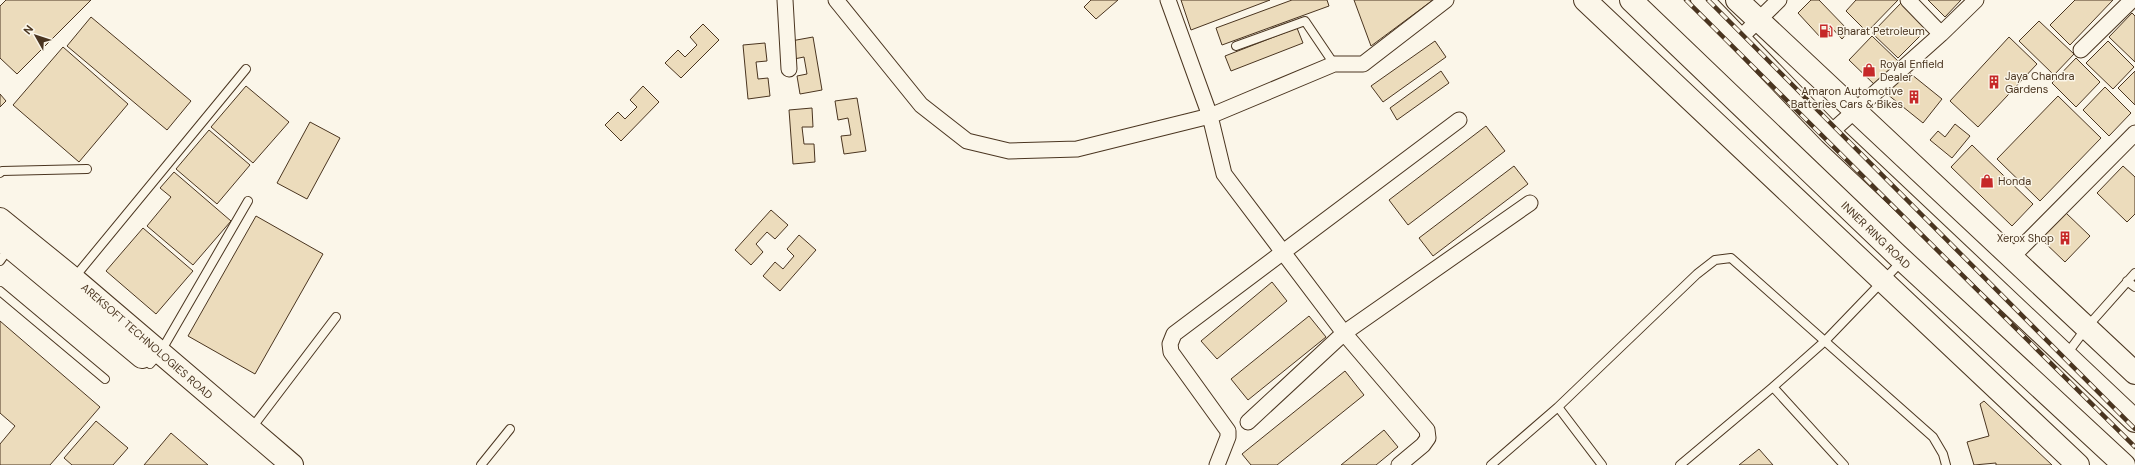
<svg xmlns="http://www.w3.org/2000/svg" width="2135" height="465" font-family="'DM Sans',sans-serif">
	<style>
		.building { fill: #ecdcbc; stroke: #4a3520 }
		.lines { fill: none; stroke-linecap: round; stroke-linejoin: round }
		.lane-casing { stroke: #4a3520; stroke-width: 10 }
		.street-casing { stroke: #4a3520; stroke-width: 17 }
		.secondary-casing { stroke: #4a3520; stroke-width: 24 }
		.highway-casing { stroke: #4a3520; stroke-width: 24 }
		.lane { stroke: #fbf6e9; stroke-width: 8 }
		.street { stroke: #fbf6e9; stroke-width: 15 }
		.secondary { stroke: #fbf6e9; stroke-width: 22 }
		.highway { stroke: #fbf6e9; stroke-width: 22 }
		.rail-casing { stroke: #4a3520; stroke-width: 4.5 }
		.rail { stroke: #fbf6e9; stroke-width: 3; stroke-dasharray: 9; stroke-linecap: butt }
		.labels { text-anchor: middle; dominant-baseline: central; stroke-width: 3; stroke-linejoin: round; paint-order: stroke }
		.poi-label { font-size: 11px; fill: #4a3520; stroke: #fbf6e9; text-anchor: start }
		.street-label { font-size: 11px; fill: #4a3520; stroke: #fbf6e9 }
	</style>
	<rect width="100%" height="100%" fill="#fbf6e9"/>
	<path class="building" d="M6,0H91L17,74L0,58V6Z
		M1091,0H1118L1096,19L1084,7Z
		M1181,0H1270L1191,30Z
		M1292,0H1327L1329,6L1222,45L1216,28Z
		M1354,0H1433L1371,46Z
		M1811,0H1819L1849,31L1842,39L1831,27L1821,38L1798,13Z
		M1856,0H1898L1867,32L1846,11Z
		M1928,0H1961L1945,17Z
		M2075,0H2113L2070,45L2050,25Z
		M1901,3L1927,29L1898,58L1872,33Z
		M2132,13L2135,16V62L2109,37Z
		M91,17L191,101L167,130L67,46Z
		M2039,21L2074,54L2054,75L2019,41Z
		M703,24L719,40L681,78L665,63L678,50L685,57L697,45L690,37Z
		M1297,28L1303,43L1231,71L1225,56Z
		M1872,36L1900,63L1877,87L1849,60Z
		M813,37L822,90L800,94L797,76L807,74L804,57L794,59L791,41Z
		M2009,37L2037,64L1978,127L1950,101Z
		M1435,41L1446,57L1383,102L1371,86Z
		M2108,41L2134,67L2113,89L2086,63Z
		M765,43L767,61L756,62L758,79L768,78L770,96L748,99L743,45Z
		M63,47L128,104L79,162L13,105Z
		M2076,58L2100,82L2076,107L2052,83Z
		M1906,70L1942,99L1923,123L1887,94Z
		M1441,71L1449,83L1397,120L1390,108Z
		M2135,71V105L2118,88Z
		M246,86L289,122L253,163L211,127Z
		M643,86L659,102L621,141L605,125L618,112L625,119L637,107L630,100Z
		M2105,87L2131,113L2109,136L2083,110Z
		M0,94L6,101L0,107Z
		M2058,96L2101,138L2040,201L1997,159Z
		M857,98L866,151L844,154L841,136L851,135L848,118L838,120L835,101Z
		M812,108L813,127H802L804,144H814L815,162L793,164L789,110Z
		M310,122L340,138L307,199L277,183Z
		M1955,124L1970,136L1952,158L1930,140L1938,131L1945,137Z
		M1486,126L1505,151L1408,225L1389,200Z
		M209,130L250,165L217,204L176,169Z
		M1972,145L2033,204L2012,226L1951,167Z
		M1514,166L1528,184L1433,256L1419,238Z
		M2123,166L2135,177V214L2127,222L2097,193Z
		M174,172L231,221L193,265L147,226L171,197L160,188Z
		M771,210L788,225L775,239L767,232L756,244L763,252L751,265L735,250Z
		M2066,213L2090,236L2065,262L2041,239Z
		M256,216L323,254L255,374L188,336Z
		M143,228L193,271L156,314L106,271Z
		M799,235L816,250L780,291L763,276L775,262L783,269L794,256L787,249Z
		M1272,282L1287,301L1217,359L1201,341Z
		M1309,316L1326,337L1248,400L1231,379Z
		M0,321L100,407L50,465H0V444L15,426L0,413Z
		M1345,371L1364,395L1277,465H1251L1242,454Z
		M1984,401L2052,465H1996V463L1974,465L1967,442L1989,436L1980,404Z
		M96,421L128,448L113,465H72L64,458Z
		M1384,430L1398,447L1376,465H1341Z
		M171,433L208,465H144Z
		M1759,449L1773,465H1739Z"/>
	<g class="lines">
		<g class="lane-casing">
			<path id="lane" d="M1236,46L1305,21L1334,64
				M0,173L2,171L87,169
				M0,261L10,247
				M74,278L246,69
				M2127,281L2135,287
				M0,291L105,379
				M2066,355L2087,327L2135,273
				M150,364L160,353L248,201
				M1773,387L1844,465
				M251,429L336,317
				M481,465L510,429
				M1491,465L1558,407
				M1602,465L1558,407L1697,274L1715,260L1731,258L1933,437L1943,454L1946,465
				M1680,465L1773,387L1825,341L1902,261"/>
		</g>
		<g class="street-casing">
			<path id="street" d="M785,0L789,69
				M836,0L921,105L967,141L1009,151L1077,149L1210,116L1334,64H1363L1446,0
				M1168,0L1210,116L1224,174L1344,333L1427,430L1428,438L1423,445L1399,465
				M1908,0L1941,34
				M1740,38L1779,0
				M2081,50L2132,0
				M1830,133L1941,34L1976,0
				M2011,258L2135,133
				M1248,422L1344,333L1530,203
				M1217,465L1228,437V431L1171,352L1170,344L1174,334L1459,120"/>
		</g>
		<g class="secondary-casing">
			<path id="secondary" d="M1585,0L2078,465
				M1737,0L2135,373
				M0,219L74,279L292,465
				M0,239L142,357"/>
		</g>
		<g class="highway-casing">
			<path id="highway" d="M1631,0L1896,254L2124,465
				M1702,0L1830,133L2135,421"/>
		</g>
		<use href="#lane" class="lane"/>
		<use href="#street" class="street"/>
		<use href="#secondary" class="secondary"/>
		<use href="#highway" class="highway"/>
		<g class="rail-casing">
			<path id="rail" d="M1686,0L2135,447
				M1708,0L2135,429"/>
		</g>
		<use href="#rail" class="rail"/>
	</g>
	<defs>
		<g id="fuel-bare" transform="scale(1.08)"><path d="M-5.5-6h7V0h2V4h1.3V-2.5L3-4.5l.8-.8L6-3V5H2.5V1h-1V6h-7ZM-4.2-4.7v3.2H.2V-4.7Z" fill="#c62828" stroke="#fbf6e9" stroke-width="2.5" paint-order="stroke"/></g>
		<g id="shop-bare" transform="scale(1.08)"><path d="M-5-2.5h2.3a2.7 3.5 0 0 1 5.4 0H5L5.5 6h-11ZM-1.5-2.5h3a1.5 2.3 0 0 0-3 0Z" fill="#c62828" stroke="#fbf6e9" stroke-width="2.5" paint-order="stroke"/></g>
		<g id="building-bare" transform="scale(1.08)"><path d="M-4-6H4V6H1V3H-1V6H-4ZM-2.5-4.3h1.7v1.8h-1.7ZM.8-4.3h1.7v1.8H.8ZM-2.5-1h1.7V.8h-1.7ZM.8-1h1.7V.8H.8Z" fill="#c62828" stroke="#fbf6e9" stroke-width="2.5" paint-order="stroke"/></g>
	</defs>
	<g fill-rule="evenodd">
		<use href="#fuel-bare" x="1826" y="31"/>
		<use href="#shop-bare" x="1869" y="70"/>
		<use href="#building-bare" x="1994" y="82"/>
		<use href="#building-bare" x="1914" y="97"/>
		<use href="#shop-bare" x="1987" y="181"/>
		<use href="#building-bare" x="2065" y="238"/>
	</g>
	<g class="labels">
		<g class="poi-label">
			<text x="1837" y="31">Bharat Petroleum</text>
			<text x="1880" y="64">Royal Enfield<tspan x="1880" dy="13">Dealer</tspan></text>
			<text x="2005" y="76">Jaya Chandra<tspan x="2005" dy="13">Gardens</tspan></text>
			<text x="1903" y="91" text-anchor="end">Amaron Automotive<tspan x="1903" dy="13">Batteries Cars &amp; Bikes</tspan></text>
			<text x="1998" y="181">Honda</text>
			<text x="2054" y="238" text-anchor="end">Xerox Shop</text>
		</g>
		<g class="street-label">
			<text transform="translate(1876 235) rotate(44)">INNER RING ROAD</text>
			<text transform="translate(147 341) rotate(41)">AREKSOFT TECHNOLOGIES ROAD</text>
		</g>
	</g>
	<g transform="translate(36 36) rotate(309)" stroke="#fbf6e9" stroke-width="3" paint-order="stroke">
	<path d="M0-3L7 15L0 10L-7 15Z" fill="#4a3520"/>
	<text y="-6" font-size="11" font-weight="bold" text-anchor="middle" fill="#4a3520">N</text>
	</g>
</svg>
